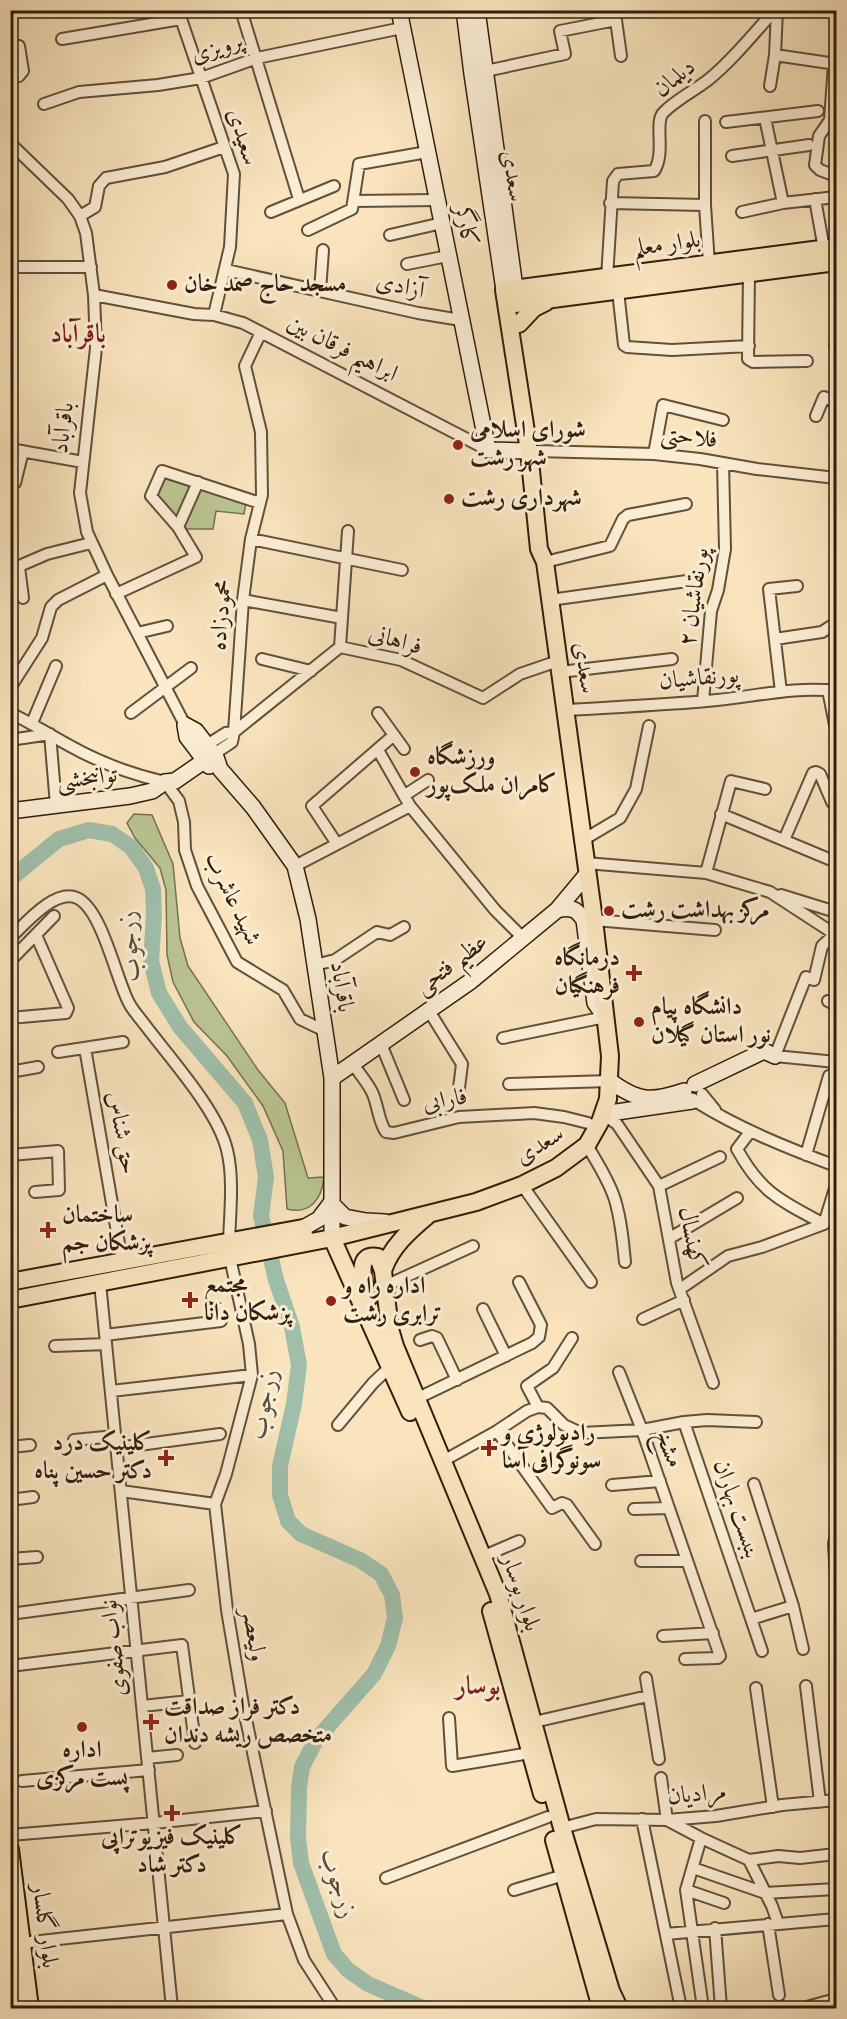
<svg xmlns="http://www.w3.org/2000/svg" width="847" height="2019" font-family="Vollkorn,Amiri,serif">
	<style>
		.green { fill: #bac593; stroke: #767150; stroke-width: 1.5 }
		.lines { fill: none; stroke-linecap: round; stroke-linejoin: round }
		.river { stroke: #9fbfab; stroke-width: 16 }
		.street-casing { stroke: #634f38; stroke-width: 14 }
		.secondary-casing { stroke: #311d0c; stroke-width: 18 }
		.primary-casing { stroke: #311d0c; stroke-width: 20 }
		.street { stroke: #fbedd4; stroke-width: 10 }
		.secondary { stroke: #fbedd4; stroke-width: 15 }
		.primary { stroke: #f9e4bd; stroke-width: 16 }
		.poi-dot { fill: #8f2418; stroke: #fbedd4; stroke-width: 2 }
		.labels { text-anchor: middle; dominant-baseline: central; stroke-width: 6; stroke-linejoin: round; paint-order: stroke }
		.street-label { font-size: 24px; fill: #311d0c; stroke: #fbedd4 }
		.poi-label { font-size: 24px; font-weight: bold; fill: #311d0c; stroke: #fbedd4; text-anchor: start }
		.neighbourhood-label { font-size: 26px; font-weight: bold; fill: #7a1f14; stroke: #fbedd4 }
		.water-label { font-size: 26px; font-style: italic; fill: #524e3c; stroke: #fbedd4 }
	</style>
	<rect width="100%" height="100%" fill="#f9e4bd"/>
	<filter id="stains"><feTurbulence type="fractalNoise" baseFrequency=".00333" numOctaves="4"/><feColorMatrix values="0 0 0 0 .2 0 0 0 0 .09 0 0 0 0 .02 0 0 0 .5 -.17"/></filter>
	<radialGradient id="worn" r=".72"><stop offset=".6" stop-color="#630" stop-opacity="0"/><stop offset="1" stop-color="#630" stop-opacity=".3"/></radialGradient>
	<path class="green" d="M163,478L246,503L244,514L216,511L213,529H187L155,497Z
		M134,814L152,815L173,864L180,938L188,966L258,1070L285,1103L308,1178L324,1177C322,1199 310,1215 287,1209L283,1151L263,1106L227,1056L194,1022L173,982L167,955L166,890L160,868L135,838L127,823Z"/>
	<g class="lines">
		<path class="river" d="M10,879L59,839L89,830L112,834L131,847L146,868L153,889L154,916L151,961L159,993L180,1027L245,1103L260,1140L266,1177L261,1216L276,1280L292,1327L299,1365L294,1404L280,1466V1495L288,1521L301,1534L360,1560L381,1574L392,1595L395,1618L388,1646L374,1674L316,1740L302,1767L299,1788L298,1838L301,1863L334,1954L348,1970L368,1984L423,2008"/>
		<g class="street-casing">
			<path id="street" d="M178,10L234,174L230,247L214,315
				M241,10L299,199
				M62,39L181,19
				M775,55L836,64
				M834,64L830,120L819,136L815,165L820,170L836,176
				M481,72L565,54L560,31L616,20L621,56
				M10,78L19,76L23,71L19,46
				M770,86L775,55L777,10
				M44,104L79,92L158,85L201,78L257,58L402,28
				M765,118L783,203
				M705,121V205L709,264
				M726,122L818,111
				M10,143L68,199L80,216L86,233L94,295L96,348L80,493L87,532L107,575L185,725
				M732,156L809,145
				M815,199L824,249
				M354,201L437,200
				M610,203L705,205
				M271,212L334,186
				M742,212L783,203L836,197
				M80,216L95,207L99,186L106,178L165,167L224,147
				M308,230L352,209L359,164L427,152
				M390,235L442,223
				M407,264L448,256
				M10,267H91
				M226,270L418,313L461,320
				M749,273L748,359L753,362L807,361
				M607,278L613,181L618,174L654,171C666,153 654,123 663,113C675,100 694,91 708,80C733,60 753,34 775,10
				M320,291L323,250
				M618,291L624,345L627,347L672,350L749,346
				M94,295L194,314L214,315L243,323L488,450
				M835,345H836
				M816,416L824,397L836,402
				M10,449L83,462
				M535,451L654,454L700,459L757,469L836,478
				M654,454L663,405L723,420
				M15,483L23,451
				M178,527L198,482
				M251,539L402,570
				M545,562L610,546L623,519L628,515L686,504
				M19,567L23,598
				M10,570L47,554L91,543
				M116,594L196,557L178,527L151,496L162,471L260,503
				M243,600L342,618
				M550,600L694,580
				M137,633L167,626
				M775,639L822,632L836,623
				M340,647L401,660L483,698L520,674L558,661
				M340,647L348,531
				M262,659L311,671
				M560,672L672,659
				M10,688L42,638L51,607L58,600L107,575
				M828,690L835,725
				M781,692L769,589L797,586
				M703,701L711,611L718,590L725,549L723,463
				M565,710C616,707 667,705 717,700C757,696 797,686 836,691
				M10,713C32,723 51,736 72,747C101,763 134,775 165,782L179,801L184,822L185,850L197,886L237,962L283,990L300,1019L325,1031
				M131,713L191,668
				M378,713L404,749
				M32,723L56,666
				M50,734L56,805
				M10,740L50,734
				M207,745L226,733L234,732L340,647
				M378,750L410,806
				M214,754L232,742L234,732L243,600L251,539L262,495L261,432L245,366L261,332
				M405,795L428,780
				M721,814L836,862
				M583,840L620,818L636,789L649,726
				M784,840L813,773L816,772L820,774L832,802L836,807
				M337,844L312,806L394,735
				M586,863L706,873L770,892L836,935
				M295,866L410,806L495,910L523,938
				M706,873L731,781L765,789
				M781,895L836,912
				M594,920L715,930
				M836,933L822,946L814,980L806,977L775,1056L836,1062
				M10,938C25,924 55,888 77,898C102,909 116,979 129,1003C133,1011 140,1018 145,1025C170,1058 218,1111 227,1150C234,1177 230,1214 229,1241
				M10,961L54,916
				M315,965L335,960L377,932L390,935L404,927
				M828,1001L836,1005
				M429,1011L462,1064L459,1088
				M10,1018L66,1013L68,1008L36,935
				M503,1038L605,1017
				M381,1044L404,1100
				M85,1048L122,1261
				M58,1052L123,1042
				M353,1064C359,1073 367,1082 372,1092C378,1104 378,1121 386,1132L394,1133L459,1117L534,1113L564,1117L588,1123
				M10,1072L38,1067
				M509,1084L610,1081
				M702,1094L715,1110
				M695,1101C740,1129 787,1148 836,1166
				M603,1114L617,1124L659,1186L677,1283L713,1383
				M750,1132L737,1149C761,1193 781,1201 824,1224
				M587,1145C597,1163 609,1180 615,1200C621,1220 623,1241 625,1262
				M10,1155L58,1151L59,1190L35,1192
				M806,1155L829,1076
				M522,1185L591,1282
				M659,1186L720,1157
				M670,1238L737,1198
				M230,1258L249,1344L252,1375L226,1474L215,1504L227,1610L243,1705L287,1914L304,1960L335,2008
				M100,1283L172,2008
				M385,1286L473,1246
				M680,1289L728,1256L762,1247L824,1224L836,1185
				M483,1309L506,1356
				M643,1319L684,1300
				M105,1335L221,1321
				M420,1340L432,1336L437,1338L457,1380
				M55,1346L106,1344
				M619,1372L642,1430L684,1422L762,1651
				M111,1391L252,1375
				M416,1399L532,1343L539,1337L541,1325L519,1282
				M538,1407L527,1386L553,1368L572,1338
				M684,1422L707,1420L756,1422
				M338,1425L373,1383L390,1367
				M497,1431L552,1508L562,1503L567,1505L595,1544
				M74,1440L115,1436
				M10,1447L30,1445
				M117,1448L220,1434
				M443,1461L497,1431L527,1411L538,1407L547,1408L564,1425L581,1433L642,1430L720,1656L718,1658L685,1659
				M754,1484L793,1606L803,1649
				M612,1485L660,1481
				M121,1491L215,1504
				M10,1500L33,1497
				M634,1509L669,1508
				M836,1533L834,1544L836,1577
				M484,1556L519,1541
				M10,1559L37,1557
				M641,1561H686
				M10,1614L189,1590
				M751,1619L793,1606
				M663,1636L713,1633
				M10,1666L182,1645L195,1743
				M646,1678L659,1759
				M806,1686L820,1802
				M756,1688L773,1807
				M142,1706L189,1701
				M449,1718L452,1766L530,1753
				M534,1722L648,1696
				M147,1758L177,1755
				M661,1778L667,1820
				M22,1781L149,1770
				M642,1819L681,2008
				M667,1820L701,1838L749,1860L772,1906L778,1923
				M562,1828L596,1819L667,1820L716,1816L782,1805L836,1800
				M10,1835L154,1823L266,1811
				M701,1838L686,1890L703,2008
				M749,1860L778,1856L800,1858L836,1854
				M693,1868L765,1893L836,1889
				M386,1878L548,1817
				M514,1890L564,1875
				M686,1890L724,1903
				M768,1924L779,1995
				M666,1934L836,1919
				M22,1943L287,1914
				M715,2008H721L715,1928
				M803,2008L836,1999"/>
		</g>
		<g class="secondary-casing">
			<path id="secondary" d="M399,10L488,450L529,451
				M464,10L472,74L504,290
				M477,10L515,288
				M185,725L196,731L216,757L220,769L253,807L295,866L308,919L332,1078V1238
				M185,725L187,737L209,766
				M10,811L130,796L152,791L165,782L175,781L214,754
				M557,910C571,907 576,908 584,920L595,1003L605,1017
				M332,1078L471,981L557,910L587,874
				M610,1081C639,1102 651,1102 684,1091
				M695,1084L764,1051L775,1056
				M603,1114L692,1101
				M331,1203L345,1217L366,1221L385,1222
				M303,1228L319,1219L331,1203"/>
		</g>
		<g class="primary-casing">
			<path id="primary" d="M507,305L836,262
				M519,324L534,308L546,302
				M427,1216C409,1231 390,1248 383,1271L390,1329L395,1346L498,1594L562,1828L611,1991L619,2008
				M332,1238L410,1412
				M10,1282L303,1228L305,1243
				M368,1299C365,1285 353,1252 378,1257L383,1271
				M10,1300L332,1238L476,1202L522,1185L556,1168L587,1145L600,1122L608,1099L610,1056L594,920L545,562L539,549L529,451L504,290L836,247
				M491,1611L542,1794
				M554,1840L601,2008
				M10,1849L30,2008
				M10,1971L15,2008"/>
		</g>
		<use href="#street" class="street"/>
		<use href="#secondary" class="secondary"/>
		<use href="#primary" class="primary"/>
	</g>
	<g class="poi-dot">
		<circle cx="172" cy="285" r="6"/>
		<circle cx="458" cy="445" r="6"/>
		<circle cx="449" cy="499" r="6"/>
		<circle cx="415" cy="772" r="6"/>
		<circle cx="609" cy="911" r="6"/>
		<path d="M631 964h6v6h6v6h-6v6h-6v-6h-6v-6h6z"/>
		<circle cx="639" cy="1022" r="6"/>
		<path d="M45 1221h6v6h6v6h-6v6h-6v-6h-6v-6h6z"/>
		<path d="M187 1291h6v6h6v6h-6v6h-6v-6h-6v-6h6z"/>
		<circle cx="331" cy="1301" r="6"/>
		<path d="M486 1439h6v6h6v6h-6v6h-6v-6h-6v-6h6z"/>
		<path d="M163 1449h6v6h6v6h-6v6h-6v-6h-6v-6h6z"/>
		<path d="M148 1713h6v6h6v6h-6v6h-6v-6h-6v-6h6z"/>
		<circle cx="82" cy="1727" r="6"/>
		<path d="M169 1804h6v6h6v6h-6v6h-6v-6h-6v-6h6z"/>
	</g>
	<g class="labels">
		<g class="street-label">
			<text transform="translate(217 49) rotate(-17)">پرویزی</text>
			<text transform="translate(675 79) rotate(-39)">دیلمان</text>
			<text transform="translate(242 137) rotate(73)">سعیدی</text>
			<text transform="translate(512 176) rotate(81)">سعدی</text>
			<text transform="translate(465 226) rotate(79)">کارگر</text>
			<text transform="translate(667 245) rotate(-8)">بلوار معلم</text>
			<text transform="translate(400 287) rotate(12)">آزادی</text>
			<text transform="translate(342 349) rotate(27)">ابراهیم فرقان بین</text>
			<text transform="translate(64 428) rotate(-83)">باقرآباد</text>
			<text transform="translate(689 438) rotate(7)">فلاحتی</text>
			<text transform="translate(695 597) rotate(-82)">پورنقاشیان ۲</text>
			<text transform="translate(222 615) rotate(-85)">محمودزاده</text>
			<text transform="translate(395 641) rotate(16)">فراهانی</text>
			<text transform="translate(584 668) rotate(82)">سعدی</text>
			<text transform="translate(699 679) rotate(-5)">پورنقاشیان</text>
			<text transform="translate(87 779) rotate(-7)">توانبخشی</text>
			<text transform="translate(232 899) rotate(64)">شهید عاشرب</text>
			<text transform="translate(452 965) rotate(-37)">عظیم فتحی</text>
			<text transform="translate(341 987) rotate(81)">باقرآباد</text>
			<text transform="translate(445 1101) rotate(-10)">فارابی</text>
			<text transform="translate(121 1133) rotate(80)">حق شناس</text>
			<text transform="translate(540 1146) rotate(-32)">سعدی</text>
			<text transform="translate(691 1238) rotate(79)">کهنسال</text>
			<text transform="translate(668 1449) rotate(66)">مشخ</text>
			<text transform="translate(736 1509) rotate(71)">بنبست بهاران</text>
			<text transform="translate(520 1593) rotate(72)">بلوار بوسار</text>
			<text transform="translate(253 1635) rotate(81)">ولیعصر</text>
			<text transform="translate(115 1648) rotate(-96)">نواب صفوی</text>
			<text transform="translate(697 1795) rotate(-5)">مرادیان</text>
			<text transform="translate(44 1926) rotate(83)">بلوار گلسار</text>
		</g>
		<g class="poi-label">
			<text x="184" y="285">مسجد حاج صمد خان</text>
			<text x="470" y="431">شورای اسلامی<tspan x="470" dy="28">شهر رشت</tspan></text>
			<text x="461" y="499">شهرداری رشت</text>
			<text x="427" y="758">ورزشگاه<tspan x="427" dy="28">کامران ملک‌پور</tspan></text>
			<text x="621" y="911">مرکز بهداشت رشت</text>
			<text x="620" y="959" text-anchor="end">درمانگاه<tspan x="620" dy="28">فرهنگیان</tspan></text>
			<text x="651" y="1008">دانشگاه پیام<tspan x="651" dy="28">نور استان گیلان</tspan></text>
			<text x="62" y="1216">ساختمان<tspan x="62" dy="28">پزشکان جم</tspan></text>
			<text x="204" y="1286">مجتمع<tspan x="204" dy="28">پزشکان دانا</tspan></text>
			<text x="343" y="1287">اداره راه و<tspan x="343" dy="28">ترابری رشت</tspan></text>
			<text x="502" y="1434">رادیولوژی و<tspan x="502" dy="28">سونوگرافی آسا</tspan></text>
			<text x="152" y="1444" text-anchor="end">کلینیک درد<tspan x="152" dy="28">دکتر حسین پناه</tspan></text>
			<text x="164" y="1708">دکتر فراز صداقت<tspan x="164" dy="28">متخصص ریشه دندان</tspan></text>
			<text x="82" y="1751" text-anchor="middle">اداره<tspan x="82" dy="28">پست مرکزی</tspan></text>
			<text x="172" y="1838" text-anchor="middle">کلینیک فیزیوتراپی<tspan x="172" dy="28">دکتر شاد</tspan></text>
		</g>
		<g class="neighbourhood-label">
			<text x="78" y="335">باقرآباد</text>
			<text x="478" y="1687">بوسار</text>
		</g>
		<g class="water-label">
			<text transform="translate(130 946) rotate(-94)">زرجوب</text>
			<text transform="translate(264 1404) rotate(-80)">زرجوب</text>
			<text transform="translate(338 1884) rotate(72)">زرجوب</text>
		</g>
	</g>
	<rect width="847" height="2019" fill="none" stroke="#f9e4bd" stroke-width="36"/>
	<rect x="12" y="12" width="823" height="1995" fill="none" stroke="#311d0c" stroke-width="3"/>
	<rect x="18" y="18" width="811" height="1983" fill="none" stroke="#311d0c" stroke-width="1.5"/>
	<rect width="100%" height="100%" filter="url(#stains)"/>
	<rect width="100%" height="100%" fill="url(#worn)"/>
</svg>
